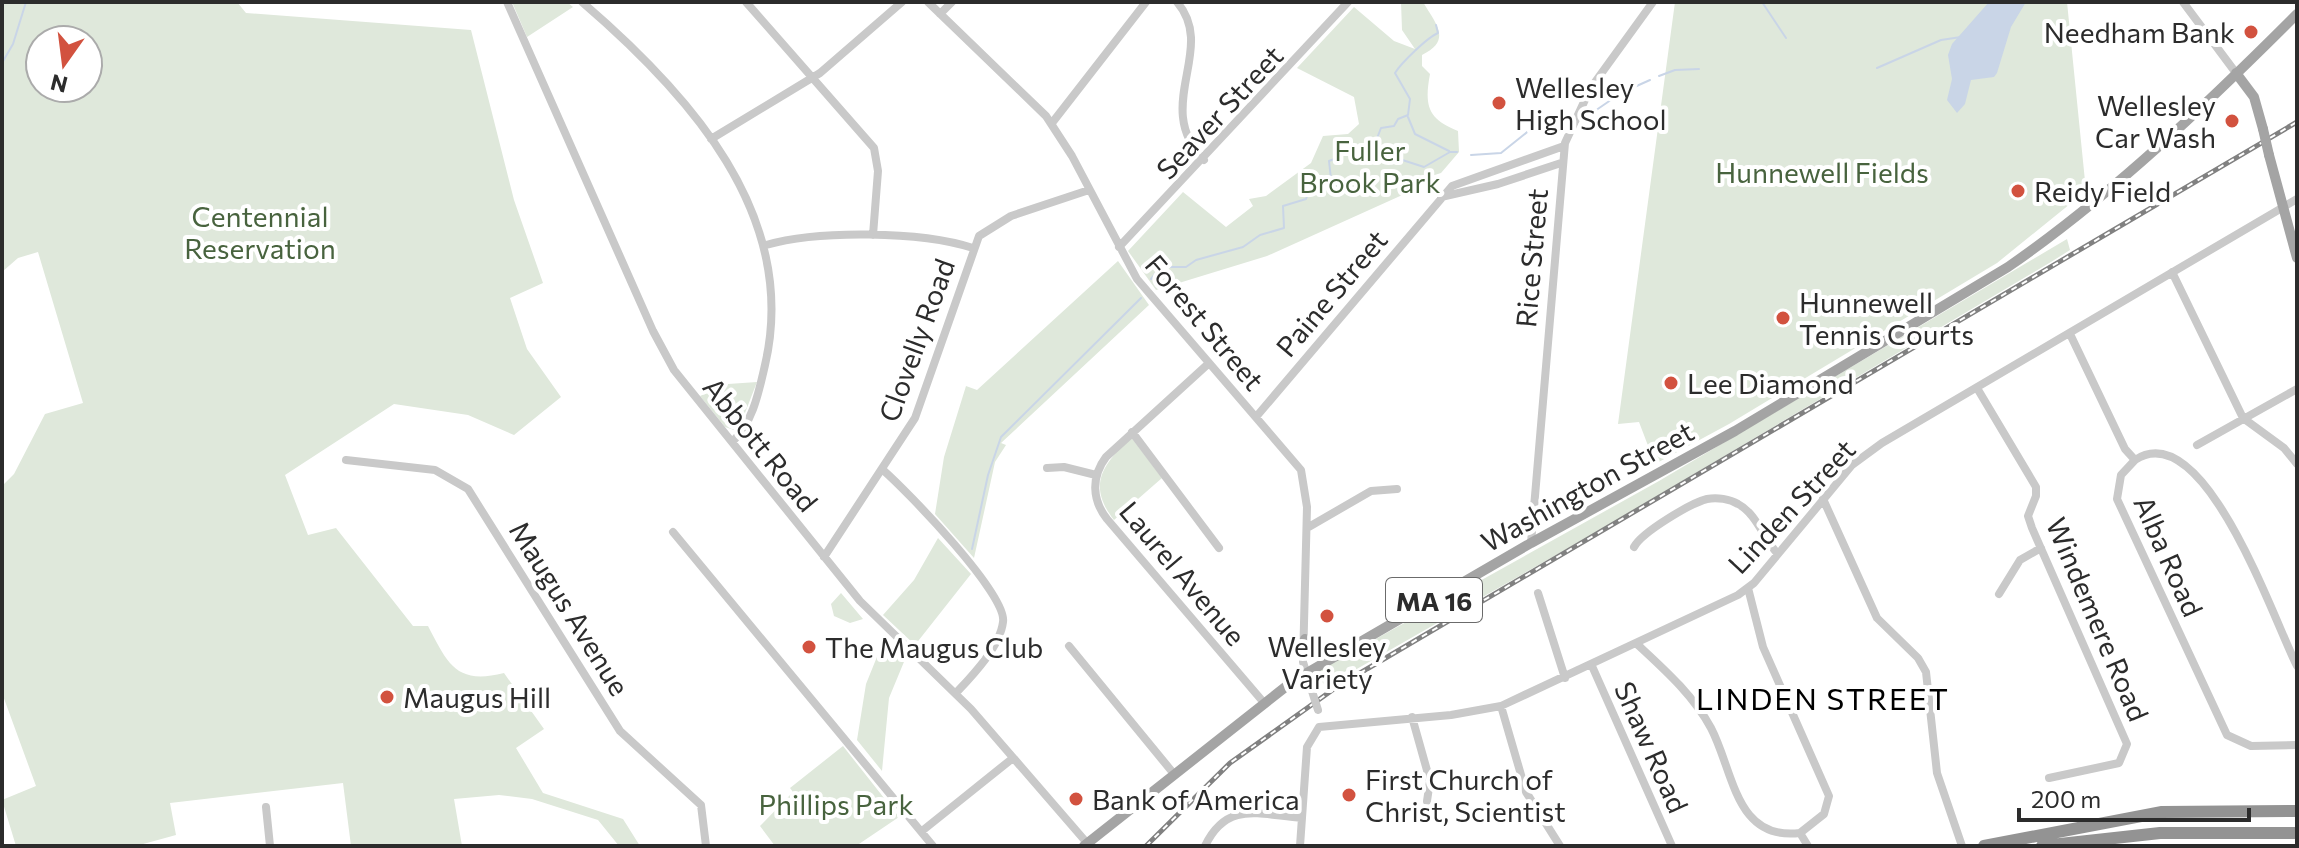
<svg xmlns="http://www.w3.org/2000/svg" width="2299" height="848" font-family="Commissioner,sans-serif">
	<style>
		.green { fill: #dfe8db; fill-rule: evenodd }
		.water { fill: #c9d5e7 }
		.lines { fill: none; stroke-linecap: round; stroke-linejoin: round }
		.stream { stroke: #c9d5e7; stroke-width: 2 }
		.minor { stroke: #c9c9c9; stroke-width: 8 }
		.major { stroke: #a4a4a4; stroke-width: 10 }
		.highway { stroke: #939393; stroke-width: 12 }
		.rail-casing { stroke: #818181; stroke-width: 5 }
		.rail { stroke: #fff; stroke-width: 2; stroke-dasharray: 6; stroke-linecap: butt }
		.minor-bridge { stroke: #c9c9c9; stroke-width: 8 }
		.major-bridge { stroke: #a4a4a4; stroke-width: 10 }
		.poi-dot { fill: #d2523f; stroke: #fff; stroke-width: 3 }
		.labels { text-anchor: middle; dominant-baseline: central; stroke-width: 8; stroke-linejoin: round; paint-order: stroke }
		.shield { fill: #fff; stroke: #6b6b6b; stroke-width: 2 }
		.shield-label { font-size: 26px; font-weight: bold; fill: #2c2c2c }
		.poi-label { font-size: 28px; fill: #2c2c2c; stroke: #fff; text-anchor: start }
		.street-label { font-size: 28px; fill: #2c2c2c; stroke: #fff }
		.park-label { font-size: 28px; fill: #48633e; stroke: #fff }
		.neighbourhood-label { font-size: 30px; letter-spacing: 2px; fill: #000; stroke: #fff }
	</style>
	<rect width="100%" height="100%" fill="#fff"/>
	<path class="green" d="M2,2H237L246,13L471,30L514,200L543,283L510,298L527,349L561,397L514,435L468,415L394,404L285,475L308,535L336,528L413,626H428C448,664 456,685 504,673L544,729L516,748L543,793L623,819L640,846H619L598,820L532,799L499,795L454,799L462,846H351L343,783L170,803L176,835L136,846H16L2,800L36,786L2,693V486L14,474L45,414L83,403L38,252L18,258L2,272ZM40,40H88V88H40Z
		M512,2H567L573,7L527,37Z
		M1401,2H1423C1435,23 1453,40 1422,55V66L1430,74C1424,106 1428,119 1458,131L1459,152L1441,173L1410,183L1409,192L1267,256L1156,290L1128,251L1183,192L1226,227L1253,206L1249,199L1266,196L1311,163L1323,136L1348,134L1359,124L1354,97L1297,68L1354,7L1394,41L1415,49L1402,30Z
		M1675,2H2067L2086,191L1997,263L1729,424L1655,464L1639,422L1618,424Z
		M2067,239L2070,250L2051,262L1598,531L1334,682L1325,685L1316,676L1320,670L1659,481Z
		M1118,261L1149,305L1001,443L1006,445L995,462L974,558L935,514L944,457L966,386L977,390Z
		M757,382L743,418L734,430L725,427L700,396L728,384Z
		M1131,437L1162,478L1114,520C1086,484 1104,464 1131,437Z
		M938,538L971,574L915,645L883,615L914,580Z
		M841,593L863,619L850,623L834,616L831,604Z
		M885,637L906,657L889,698L882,771L857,740L866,684Z
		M843,746L899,817L856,846H775L760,826L793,792L790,788Z"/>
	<path class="water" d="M1989,2H2026L2011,27L1997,73L1994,77L1971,80L1965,104L1957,113L1947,100L1952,79L1948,55L1952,44Z"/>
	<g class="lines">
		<path class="stream" d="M1762,2L1786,38
			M2,63L13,44L26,2
			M1877,68L1941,40L1961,37
			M1659,76L1675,70L1699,69
			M1589,115L1621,93L1650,80
			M1408,117L1415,134L1449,151
			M1374,146L1381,128L1394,126L1398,119L1408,115L1410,99L1395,73C1401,63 1428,37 1438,33L1436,25
			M1471,155L1501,153L1531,129L1559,120
			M1151,279L1161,267H1186L1196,260L1243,247L1260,235L1284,228L1283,206L1306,199L1311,186L1331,179L1329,161L1337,158L1342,147L1368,144L1390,156L1424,167L1450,152H1457
			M972,549L988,475L1001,437L1141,298"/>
		<path class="minor" d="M507,2L653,331L674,370L860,601L971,709L1087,843
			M582,2C688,93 800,215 765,365C759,391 753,423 732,442
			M746,2L874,148L878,171L873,235
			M928,2L1046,116L1072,156L1137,279L1301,470L1307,507L1303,662L1311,688
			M1177,2C1218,50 1151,106 1204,160
			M2183,2L2236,73
			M940,14L952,2
			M1052,123L1146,2
			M711,139L820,73L902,2
			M1441,197L1498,184L1561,163
			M766,245C818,230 920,231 973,248
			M1119,247L1348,2
			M2172,272L2243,418L2284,448L2297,464
			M2070,334L2125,449L2135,460L2121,475L2117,499L2227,735L2251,746L2297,745
			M1208,364L1106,457C1091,477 1092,500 1107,519L1265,704
			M1977,388L2036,487V496L2028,516L2032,528L2127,744L2119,763L2049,778
			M1256,417L1452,186L1564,146
			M1132,432L1219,548
			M2197,445L2297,389
			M346,460L435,470L468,489L620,731L701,805L706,846
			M2135,460C2205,414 2275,624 2297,666
			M1047,468L1064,467L1096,475
			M883,470C907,491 1008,595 1003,622C1000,647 972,676 956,693
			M1823,499L1877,618L1918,658L1926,672L1937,773L1962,846
			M1307,528L1371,491L1397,489
			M673,532L933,846
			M1531,543L1565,143L1590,89L1653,2
			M1634,547C1642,532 1691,503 1707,499C1717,497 1730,499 1738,504C1756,513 1764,539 1777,553
			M824,557L915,418L979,236L1011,216L1089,190
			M1748,588L1763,647L1829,796L1824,814L1800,833L1808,846
			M1538,593L1565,678
			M1999,594L2020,560L2041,548
			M1638,645C1665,670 1693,695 1711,728C1734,772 1735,841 1800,833
			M1069,646L1174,774
			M1592,666L1672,846
			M1501,706L1526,792L1560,846
			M1412,717L1430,781L1427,801
			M266,807L270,846
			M922,831L1013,758
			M1205,846C1227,800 1260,815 1302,818
			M1300,846L1307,747L1319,727L1451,715L1501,706L1738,595L1754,583L1852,465L1882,443L2297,199"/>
		<path class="major" d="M2236,73L2254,97L2263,129
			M2269,155L2297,258
			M1305,639L1316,652L1334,656
			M1084,846L1293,681L1531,543L1735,431L2008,267C2112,195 2207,104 2297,14"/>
		<path class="highway" d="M1984,846L2162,812L2297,811
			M2042,846L2160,833H2297"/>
		<g class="rail-casing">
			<path id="rail" d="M1146,846L1230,763L1338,686L2297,122"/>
		</g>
		<use href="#rail" class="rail"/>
		<path class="minor-bridge" d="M1311,688L1318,710"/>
		<path class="major-bridge" d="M2263,129L2269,155"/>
	</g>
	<g class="poi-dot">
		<circle cx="2251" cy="32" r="8"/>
		<circle cx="1499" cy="103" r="8"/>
		<circle cx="2232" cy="121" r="8"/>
		<circle cx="2018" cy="191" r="8"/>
		<circle cx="1783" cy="318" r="8"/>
		<circle cx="1671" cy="383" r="8"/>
		<circle cx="1327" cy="616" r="8"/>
		<circle cx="809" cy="647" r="8"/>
		<circle cx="387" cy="697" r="8"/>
		<circle cx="1349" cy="795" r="8"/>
		<circle cx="1076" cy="799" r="8"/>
	</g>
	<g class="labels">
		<rect class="shield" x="1386" y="578" width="96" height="44" rx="6"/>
		<g class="shield-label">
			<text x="1434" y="600">MA 16</text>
		</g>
		<g class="poi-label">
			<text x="2235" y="32" text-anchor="end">Needham Bank</text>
			<text x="1515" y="87">Wellesley<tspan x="1515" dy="32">High School</tspan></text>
			<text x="2216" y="105" text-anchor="end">Wellesley<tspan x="2216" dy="32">Car Wash</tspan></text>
			<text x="2034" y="191">Reidy Field</text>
			<text x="1799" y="302">Hunnewell<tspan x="1799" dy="32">Tennis Courts</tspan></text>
			<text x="1687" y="383">Lee Diamond</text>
			<text x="1327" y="646" text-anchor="middle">Wellesley<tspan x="1327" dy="32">Variety</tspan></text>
			<text x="825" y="647">The Maugus Club</text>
			<text x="403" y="697">Maugus Hill</text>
			<text x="1365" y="779">First Church of<tspan x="1365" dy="32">Christ, Scientist</tspan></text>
			<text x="1092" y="799">Bank of America</text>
		</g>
		<g class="street-label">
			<text transform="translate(1219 112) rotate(-47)">Seaver Street</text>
			<text transform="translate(1531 258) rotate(-85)">Rice Street</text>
			<text transform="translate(1331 293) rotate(-50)">Paine Street</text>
			<text transform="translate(1205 322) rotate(50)">Forest Street</text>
			<text transform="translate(916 340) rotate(-70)">Clovelly Road</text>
			<text transform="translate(761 444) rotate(51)">Abbott Road</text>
			<text transform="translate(1587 486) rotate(-29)">Washington Street</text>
			<text transform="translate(1791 506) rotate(-47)">Linden Street</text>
			<text transform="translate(2169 556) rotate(66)">Alba Road</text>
			<text transform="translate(1183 573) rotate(50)">Laurel Avenue</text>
			<text transform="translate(570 608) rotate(58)">Maugus Avenue</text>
			<text transform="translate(2098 619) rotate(67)">Windemere Road</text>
			<text transform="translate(1652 747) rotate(66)">Shaw Road</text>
		</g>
		<g class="park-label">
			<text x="1370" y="150">Fuller<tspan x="1370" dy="32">Brook Park</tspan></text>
			<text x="1822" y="172">Hunnewell Fields</text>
			<text x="260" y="216">Centennial<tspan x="260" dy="32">Reservation</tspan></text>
			<text x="836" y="804">Phillips Park</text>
		</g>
		<g class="neighbourhood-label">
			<text x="1823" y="697">LINDEN STREET</text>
		</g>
	</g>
	<rect width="2299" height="848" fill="none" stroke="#2c2c2c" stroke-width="8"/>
	<g transform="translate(64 64) rotate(194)"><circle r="38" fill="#ffffff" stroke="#ababab" stroke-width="2"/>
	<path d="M0-6L14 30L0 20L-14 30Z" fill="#d2523f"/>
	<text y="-12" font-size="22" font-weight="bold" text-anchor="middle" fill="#2c2c2c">N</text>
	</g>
	<path d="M2019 808v12h230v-12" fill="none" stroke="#2c2c2c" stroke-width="4"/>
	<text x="2031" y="808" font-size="24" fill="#2c2c2c" stroke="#ffffff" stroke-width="6" paint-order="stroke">200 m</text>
</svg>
